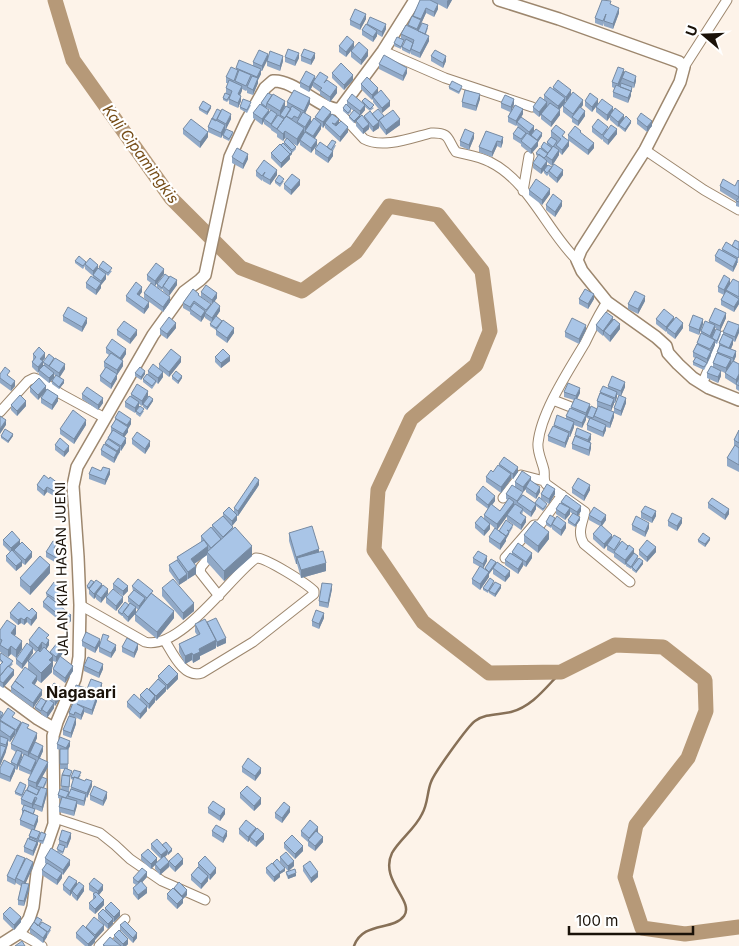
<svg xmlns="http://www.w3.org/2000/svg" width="739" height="946" font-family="Inter,sans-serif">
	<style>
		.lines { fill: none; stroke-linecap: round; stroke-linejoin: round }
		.stream { stroke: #877057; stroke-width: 2.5 }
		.river { stroke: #b69978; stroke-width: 15 }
		.street-casing { stroke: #9d876e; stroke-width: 11 }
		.secondary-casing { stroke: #9d876e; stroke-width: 14 }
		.street { stroke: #fff; stroke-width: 9 }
		.secondary { stroke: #fff; stroke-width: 11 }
		.wall { fill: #91a9c7; fill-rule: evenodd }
		.shaded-wall { fill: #768aa2 }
		.building { fill: #a9c5e7; stroke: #768aa2 }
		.labels { text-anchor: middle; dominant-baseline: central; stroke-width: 4.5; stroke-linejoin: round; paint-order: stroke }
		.street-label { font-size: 14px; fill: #1a1209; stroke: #fff }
		.water-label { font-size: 15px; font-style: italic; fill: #754c16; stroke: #fff }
		.quarter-label { font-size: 16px; font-weight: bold; fill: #1a1209; stroke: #fff }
	</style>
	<rect width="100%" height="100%" fill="#fdf3e9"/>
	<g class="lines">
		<path class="stream" d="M354,946C363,921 393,931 404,916C415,901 379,880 392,853C400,839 415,829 422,814C428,804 427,792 431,782C434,773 468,726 475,721C486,713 499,715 511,712C533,706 546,687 561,672"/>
		<path class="river" d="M55,0L73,60L171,198L241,268L302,291L356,252L389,206L438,215L482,271L490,331L476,365L411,419L378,490L374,550L423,622L489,673L561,672L615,645L663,647L705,680L706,711L688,758L636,825L625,877L642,928L685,934L739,927"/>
		<g class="street-casing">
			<path id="street" d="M383,51L445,78L532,107
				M684,67L727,0
				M337,110L364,139C383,149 411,138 431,133C451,132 447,140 456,152C468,155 479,156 490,162C529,181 547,231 577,260
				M645,150L704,190L739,210
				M523,191L529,156
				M607,302C598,315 592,329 585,343C569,370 541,412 538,443C537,452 542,461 544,470C545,475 543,480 546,484L585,512C582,524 577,533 584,544L630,582
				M702,384L723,336
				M553,400L571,407
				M0,412L28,381L34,378L40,380L61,394L105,418
				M503,498L521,475L544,481
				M210,556L201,567L200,572L219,596
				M505,558L534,525H540L562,495
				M80,605L145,642C180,651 230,577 256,558C265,557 306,583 314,591V594L253,642L202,673C184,679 173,654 165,641
				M55,818L100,833L115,845L130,859L162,881L205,900
				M19,933L42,946
				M99,946L125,919"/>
		</g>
		<g class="secondary-casing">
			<path id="secondary" d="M499,0L559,19L668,58L679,62L684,67L680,82L645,150L581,250L577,260L582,271L607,302L656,337L666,346L668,353L678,364L693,378L709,388L739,400
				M0,691L38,719L55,729
				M0,945L19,933L29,919L33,907L37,873L54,824L53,736L57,722L75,679L79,657L80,605L78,557L73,486L77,467L153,335L184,292L200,280L205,275L230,157L246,122L265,88L273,81C294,79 323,112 340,109L383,51L415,0"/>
		</g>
		<use href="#street" class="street"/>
		<use href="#secondary" class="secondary"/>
	</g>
	<path class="wall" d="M420,0H452L447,9L438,4V9L434,17L426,13L421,24L428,28L426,34L429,41L420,58L411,54V52L410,54L402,50V47L405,41H404L401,49L394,46V43L401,38V34L408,26V25L413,17Z
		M619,13L613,29L604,26V23L603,26L595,23V18Z
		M366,19L360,30L350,25V20Z
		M367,24L386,29L382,37L377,34V36L373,42L362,35V30L367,25Z
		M339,46L354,47L346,57L339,52Z
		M351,51L368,56L361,65L351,57Z
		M268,54L262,71H261V74L258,80V83L253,95L247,93V90L246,91L242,89L240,95L241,101L238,108L229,104V100L227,102L223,100V98L226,93V88L228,83H226V77L236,69V68L253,66V62Z
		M301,56L315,58L311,65L301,61Z
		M431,56L446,61L443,68L431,61Z
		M285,57L299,58L295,66L285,62Z
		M267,61H283L280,71L267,66Z
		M379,64L407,73L403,81L379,69Z
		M332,73L353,80L344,90L332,78Z
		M624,73L636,81L634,88L632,87V90L628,103L613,97V92L614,88L612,87V82Z
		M315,80L328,81L337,93L330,102L320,95V92L313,87V85L309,92L300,87V82Z
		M361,84L378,92L390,106L382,113L373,102V99L372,100L361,89Z
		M449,87L462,88L459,94L449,89Z
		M553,87L571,90L566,102L565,101V103L559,110L560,115L551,127L541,119V115L539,117L533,112V107L544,100V95L553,90Z
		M268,93L285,106L287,107V102L310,103L305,113L311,122L315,119V117L331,116L348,132L340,142L325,128V125L323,128L321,126V129L315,138L317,145L311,153L300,145V142L297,146L292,143L296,149L292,153V154L290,156V159L281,168L271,158V153L284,143V142L286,139L285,138L283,141L277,137V134L271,130V128V129L264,124V121L262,125L253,118V113L261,105V103ZM267,108L270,110L269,113L267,109Z
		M480,99L476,111L462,107V102Z
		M347,101L362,102L374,108L370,111L372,114L384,117L400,125L386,135L379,126V128L373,132L369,127V129L363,134L356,126V122L354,123L349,118V116L354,111L351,109V112L348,115L343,111V108L347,106ZM365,107L370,111L364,116V118H360V116L365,110Z
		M585,101L598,104L592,112L585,106Z
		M501,103L514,104L512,109L523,114L521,117L534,131L542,136L538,142V146L531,154L521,146V144L513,139V134L518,128L517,125L516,126L508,122V117L510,112L501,108Z
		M251,105L247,113L240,109V107Z
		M583,105L581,108L585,116L578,126L572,122V119L563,112V106Z
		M596,107L613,110L624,119L631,123L625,132L619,127V126L618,127L610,120V117L607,121L596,112Z
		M199,108H211L207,115L199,110Z
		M212,119H231L226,129L233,134L229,141L223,138V135L221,138L208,132V137L200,148L183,134V129L208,132V127Z
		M637,119L652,126L647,132L637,124Z
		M592,127L608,129L617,134L608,145L603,141V139L602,140L592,132Z
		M486,131L503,142L501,148L497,146L492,157L479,152V147Z
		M551,131L565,137L564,138L569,146L562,155L559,152V155L552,166L547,162V165L563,175L557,183L549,176V174L547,176L544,173V171L541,174L533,168V163L538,156L536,155V153L541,148V147L547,145V142L551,137Z
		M581,133L594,148L588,155L568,140V135Z
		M474,138L469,150L460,146V141Z
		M336,145L333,151V156L328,163L315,154V149Z
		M232,157L248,159L243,169L232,163Z
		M256,171L277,175L270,185L263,181V179L262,181L256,176Z
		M275,181H284L280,187L275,183Z
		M739,181V207L736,206V201L720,191V186H735Z
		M284,184L300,185L291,195L284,189Z
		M529,190L550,194L542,205L529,195Z
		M546,205L562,206L555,217L546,210Z
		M739,242L738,263H737V264L733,272L715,261V256L722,250V249L732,246Z
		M75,261L98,268H99V267L112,271L108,276L106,274V279L101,285V288L96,295L86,288V283L93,278V276L85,269V266L83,269L75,263Z
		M164,274L155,286L147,280V275Z
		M169,277L177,285L169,296L163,291V289L162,290L157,287V284Z
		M739,282V304L734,312L721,305V300L724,295L718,292V287Z
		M142,292L139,295L149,307L144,314L126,301V296Z
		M201,292L217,298L214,302L220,311L216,317L234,333L227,343L216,335V330L210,326L211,322L205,318V315V316L201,322L190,314V312L183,308V303L199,296L211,306L212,304L201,297Z
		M144,293L170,302L163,312L144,298Z
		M579,299H594L588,309L579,304Z
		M645,301L638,314L628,309V304Z
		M63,316L87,323L82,332L63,321Z
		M726,318L720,331L715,328V330L721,334L717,344L715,343V345L711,354V356L704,370L693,365V362L695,358L693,357V352L701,335V331L709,322V321Z
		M656,319H674L683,328L675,339L667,333V331L666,332L656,324Z
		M613,320L620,329L610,342L604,336V334L603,336L596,330V325Z
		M703,324L699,335L689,331V326Z
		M739,325L735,342L733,341V344L731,349L736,356L734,361L739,364V391L736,389V385L725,378V373L721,371V376L718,383L707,378V373L713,367V363L719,348V343L723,334V332Z
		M176,328L167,339L160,334V329Z
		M117,330L137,335L130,344L117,335Z
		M586,330L579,344L565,337V332Z
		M106,348L126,354L122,360L123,366L117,375V379L111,389L100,381V376L105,368L104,367V362L109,355L106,353Z
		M33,354L45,358L43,361V366L44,365L43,362L65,369L60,377L64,383L59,389L52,384V381L55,376L54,374V378L49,383L39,375V370L38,373L32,367V362L33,360Z
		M215,357L230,361L221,368L215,362Z
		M181,362L169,377L163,372V377L158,384L156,382V383L152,389L143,382V379L148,375V371L159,369V364Z
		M135,373L145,374L141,380L135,376Z
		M10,376L9,377L15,386L11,391L0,383V378Z
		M172,376L182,378L178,384L172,379Z
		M39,378L46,386V390L47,389L58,396V401L52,410L41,403V398L44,393L38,400L30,392V387Z
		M608,386L625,387L621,396L626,403L621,416L614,413V408L619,395H617V397L615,403H614L611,411L614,417L610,428L606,427V430L603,437L587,430V425L589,419L587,418V416L582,428L574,425V427L570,437H569L565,448L548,441V436L554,425L566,419V416L571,408L574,400L564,397V392L580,393L577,399L590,409H597L598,406H597V401L600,392L608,388Z
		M82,394L103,403L98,410L82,399Z
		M131,394L148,396L153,401L147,410L143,407V404L142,406L139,404L135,413L125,407V402L131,396Z
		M11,405L26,406L17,416L11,410Z
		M136,411H144L140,417L136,414Z
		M115,418L131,424L128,429V432L124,437L126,443L121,451L120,450V452L114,463L101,455V450L105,445V443L111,432V427L115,421Z
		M86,425L74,444L60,434V429Z
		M739,430V472L727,466V458L735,445H734V440Z
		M575,435L591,439L590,442L591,448L589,456L572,449V444Z
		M1,436H13L8,443L1,438Z
		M132,439L150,446L145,454L132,444Z
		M55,445L69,451L64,457L55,450Z
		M499,464L518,472L513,479L511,478V479L501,493L486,482V477L493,472L499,466Z
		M89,474H110L105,485L89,479Z
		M531,481L540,492L536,499L526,492V489L523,492L515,487L523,495L535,503L547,506L543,511L536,506V509L531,517L523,511L522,515L526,522L521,530L507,520V516L497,530L490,524V529L484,536L475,528V523L484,518V515L488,509L476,500V495L495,501L492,505L500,511L508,500L506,499V494L515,487V482Z
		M37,485L59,487L60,492L56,497L47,492L44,496L37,490Z
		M259,485L238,516H237V520L232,526L252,556L224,581L207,562V555L194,564L196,574L179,585L169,571V565L177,561V557L201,542V536L212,529V525L223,516V513L234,512V508Z
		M572,488L590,490L584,501L572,493Z
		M541,494H555L549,504L541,499Z
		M561,502L581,511L578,516L580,520L575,527L568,523V520L573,514L570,512V514L565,520L556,514V509L561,503Z
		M708,503L729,514L725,520L708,508Z
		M641,512L656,516L652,523L641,518Z
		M589,515L606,520L602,526L612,539L621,542L634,553L643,564L636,573L632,570V568L631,569L626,566V564L625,565L614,557V554L607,550V545L608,544L604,549L593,539V534L600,526L589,520Z
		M668,521L682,523L677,531L668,526Z
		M546,522L566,528L561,536L552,529V527L551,528L546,525Z
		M632,525L649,528L645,537L632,530Z
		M513,527L506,539V541L500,550L489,542V537L499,531Z
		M289,533L319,552L326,571L301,578L297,564H296L289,541Z
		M524,535L549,539L538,553L524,542Z
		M3,540L20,543L32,557L25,565L22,563V566L16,571L6,561V556L10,552L3,545Z
		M698,540H710L705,547L698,542Z
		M57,548L56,549L63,558L60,565L46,557V552Z
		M639,550L656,552L647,562L639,555Z
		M512,552L532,558L526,567L523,565V566L518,574L505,565V560L512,553Z
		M473,558L487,561L483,568L485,569L496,565L489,574V577L480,590L472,584V579L480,567L473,563Z
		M493,568L510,576L505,582L493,574Z
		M50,573L30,595L20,586V578Z
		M94,582L102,584L101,603L96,599V597L94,599L89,594V590L87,588V586Z
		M494,583L501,588L495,597L489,593V591L488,593L483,590V588Z
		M113,584L128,591L123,596L113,589Z
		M132,586L153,594L174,618L157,639L135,621V614L138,610L136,608V613L128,622L123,617V616H122L118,613V611L130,603L128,602V597L133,591Z
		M162,588L194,611L183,620L162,596Z
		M332,589L328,608L319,606V601Z
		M46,593L67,596L60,606L71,621L66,626L43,607V602L47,598Z
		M106,597L123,602L116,611L106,603Z
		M10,613L37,618L31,626L27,622L24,625L21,623L18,625L10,618Z
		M324,618L319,629L312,626V621Z
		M207,623L226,643L217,647L216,645V648L200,656V659L193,663L192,660L185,664L179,652V644L197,635L195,632V624Z
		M0,630L16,634L14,636L22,649L16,658L11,654L8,657L0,652Z
		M29,640H49V645L46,649L50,652L67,648L60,657L73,671L65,683L53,674V669L58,660L56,662L53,661V666L52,668V672L41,683L37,680L35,685L42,695L33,708L11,692V687L15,682V681L28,669V661L22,669L16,664V659L29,645ZM33,649L36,652L29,659L33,653Z
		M82,641L100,643L109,641L116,650L111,658L99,652V646L95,653L82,646Z
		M122,647L138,649L134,658L122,652Z
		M0,655L13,664L10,667L14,675L3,688L0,686V665L2,663L0,661Z
		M84,666L103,669L99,678L84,671Z
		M158,676L178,679L167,690L166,689V691L156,701L155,700V702L149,709L147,707V711L140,719L127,707V702L140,699V695L149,690V689L158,680Z
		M102,688L98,698H97V701L92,715L84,712L81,720L75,717L76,724L71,738L63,735V730L69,716V713L75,698L74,697V692L86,693L85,698L87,692V689Z
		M63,694L55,706L54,705V708L47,718L41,714V712V713L35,709V707L46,701L47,695Z
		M0,711L3,715L14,718L21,724L29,729L37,738L35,742L43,751L40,758L48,767L42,777L47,782L44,788L47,794L42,812L35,809L34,814L38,821L34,830L40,832L38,841V844L33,856L24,852V847L29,839V836L31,830L20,825V820L23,813H22V810L24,806L21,804V799L29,785H28V780L31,775L19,770V765L24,755L22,754V757L17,770L15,769V771L10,782L0,778V768L11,764V762L16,752L11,749V744L16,735L15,734L10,742L8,741V744L0,766Z
		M57,744L70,746L68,750V769L70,778L69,794L73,780L71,779V777L81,775L79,778L92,786L87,798L86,797L84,806L77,804L74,816L59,812V807L61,799L58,798V795L61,789L65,769H60V750L57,749Z
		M242,767L261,773L255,781L242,772Z
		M26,787L22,797L15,794V792Z
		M240,793L261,804L254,811L240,798Z
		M90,795L107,798L103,806L90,800Z
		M208,808L225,814L220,821L208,813Z
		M290,812L282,823L275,818V813Z
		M239,829L256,830L264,839L256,847L250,842V840L248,842L239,834Z
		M212,831L227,836L223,843L212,836Z
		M301,831L318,832L317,833L323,842L315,851L308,846V842L301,836Z
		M46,836L43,844L38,842V840Z
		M71,838L67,848H65L63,854L57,852L59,845V840Z
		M284,843L303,851L295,859L284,848Z
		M151,844L162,845L172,851L168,855L167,854L165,857L169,862L183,864L175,872L169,866V867L160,875L155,869V865L151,869L141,860V855L157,863L161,859L151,849Z
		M280,857L294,866L289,871L296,876L288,879L286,874V872L288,871L280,862Z
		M45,858L70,865L63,875L62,874V878L57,885L42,875V870L46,864L45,863Z
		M25,861L33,867L25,884L29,890L24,906L18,905V900L21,886L16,883V881L15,885L7,881V876Z
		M198,863L216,873L210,880L208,878V881L201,889L191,880V875L198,867Z
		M303,866L318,877L311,883L303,871Z
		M266,868L285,871L280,874V877L274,882L266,873Z
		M147,877L142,882L147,893L138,900L133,894V888L136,885L133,883V878Z
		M89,884L103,890L99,895L104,905L95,914L89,909V903L93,900V894L94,893L89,890Z
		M63,885H77L84,891L77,901L72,896V893L70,896L63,890Z
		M174,888L187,895L183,899V903L177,909L167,899V894L174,889Z
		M105,908L120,916L114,922H113V924L108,929L98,919V914L105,911Z
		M3,914L21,922L14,930L3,919Z
		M42,923L51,930L43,943L30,933V928Z
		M120,925L137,938L133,943L120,930Z
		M86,927L104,930L95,940V942L91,946H85L76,938V933L86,928Z
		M114,935L128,944L126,946H103V945L114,940Z"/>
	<path class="shaded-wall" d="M448,0H452L447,9V1Z
		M438,4V9L434,17V12Z
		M426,8V13L421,24V19Z
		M619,8V13L613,29V24Z
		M366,14V19L360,30V25Z
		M421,20V25L417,34V29Z
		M386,24V29L382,37V32Z
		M377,31V36L373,42V37Z
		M429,36V41L420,58V53Z
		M354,42V47L346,57V52Z
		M368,50V56L361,65V60Z
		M299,53V58L295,66V61Z
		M315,53V58L311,65V60Z
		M268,54V59L262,71V66Z
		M283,56V61L280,71V66Z
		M446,56V61L443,68V63Z
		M407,68V73L403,81V76Z
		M261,69V74L258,80V83L253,95V90L257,80V77Z
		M624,69V74L618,89V84Z
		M353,75V80L344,90V85Z
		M315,76V81L313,82V85L309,92V87Z
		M636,76V81L634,88V83Z
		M242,86V91L238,100V94Z
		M337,87V93L330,102V97Z
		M378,88V93L373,97L372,100V95Z
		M571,90V95L566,102V97Z
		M631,91V96L628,103V98Z
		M480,94V99L476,111V106Z
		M241,96V101L238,108V103Z
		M310,98V103L304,116V111Z
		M565,98V103L558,111V106Z
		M514,99V104L511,112V107Z
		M598,99V104L592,112V107Z
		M583,100V105L573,118V114Z
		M285,101V106L280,116V111Z
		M390,101V106L382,113V108Z
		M547,102V108L539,117V112Z
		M365,105V110L360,116V118L354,123V121L360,115V111Z
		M211,106V108L207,115V112Z
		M613,107V112L610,115V117L607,121V115Z
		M523,109V114L518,123L517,122L516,126V121Z
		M269,110V115L264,119V121L262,125V119Z
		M560,110V115L551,127V122Z
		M585,111V116L578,126V121Z
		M331,112V117L325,123V125L323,128V122Z
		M231,114V119L226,129V124Z
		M624,115V120L618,127V122Z
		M311,117V122L305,132V127Z
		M339,119V124L335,129V124Z
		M400,119V125L386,135V130Z
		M631,121V123L625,132V129Z
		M652,121V126L647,132V127Z
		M379,122V128L373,132V127Z
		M321,124V129L313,141V136Z
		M369,124V129L363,134V129Z
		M225,125V130L221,138V133Z
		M534,126V131L529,137V132Z
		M348,127V132L340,142V137Z
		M304,128V135L297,146V139Z
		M617,129V134L608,145V140Z
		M285,131V138L283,141V134Z
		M208,132V137L200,148V142Z
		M474,133V138L469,150V145Z
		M542,133V136L538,142V146L531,154V149Z
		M503,137V142L501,148V142Z
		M317,140V145L311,153V148Z
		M497,141V146L492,157V152Z
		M569,141V146L562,155V150Z
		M594,143V148L588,155V150Z
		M559,150V155L552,166V160Z
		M333,151V156L328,163V158Z
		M292,152V154L290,156V159L281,168V163Z
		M248,154V159L243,169V164Z
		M547,161V166L541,174V169Z
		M277,170V175L270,185V180Z
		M563,170V175L557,183V178Z
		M300,180V185L291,195V190Z
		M550,189V194L542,205V200Z
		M562,201V206L555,217V212Z
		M737,259V264L733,272V267Z
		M98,265V270L93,276V271Z
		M164,269V274L155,286V281Z
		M106,274V279L101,285V288L96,295V290L101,283V281Z
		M730,279V284L724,295V290Z
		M177,280V285L169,296V291Z
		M142,287V292L137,299V294Z
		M217,293V298L212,305V300Z
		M594,294V299L588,309V304Z
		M645,296V301L638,314V309Z
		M170,297V302L163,312V307Z
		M739,299V304L734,312V307Z
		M149,302V307L144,314V309Z
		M220,306V311L212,323V318Z
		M205,311V316L201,322V317Z
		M726,313V318L720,331V326Z
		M613,317V322L604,331V334L603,336V331Z
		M674,317V322L667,328L666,332V327Z
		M87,318V323L82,332V327Z
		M703,319V324L699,335V330Z
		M176,323V328L167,339V334Z
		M683,323V328L675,339V334Z
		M620,324V329L610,342V336Z
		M586,325V330L579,344V339Z
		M715,325V330L710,341V336Z
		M739,327V333L735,342V337Z
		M234,328V333L227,343V338Z
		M137,330V335L130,344V339Z
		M733,339V344L729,353V348Z
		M715,340V345L707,364V359Z
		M126,349V354L120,363V358Z
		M736,351V356L733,363V358Z
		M45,353V358L40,364V359Z
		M230,356V361L221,368V363Z
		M181,357V362L169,377V372Z
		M731,359V364L726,373V368Z
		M43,361V366L38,373V367Z
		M123,361V366L117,375V379L111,389V384L117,375V370Z
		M65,364V369L59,378V373Z
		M145,371V374L141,380V377Z
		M721,371V376L718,383V377Z
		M163,372V377L158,384V378Z
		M54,373V378L49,383V378Z
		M739,374V379L736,385V380Z
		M182,376V378L178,384V381Z
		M64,380V383L59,389V387Z
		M15,381V386L11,391V386Z
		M625,382V387L621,396V391Z
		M46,386V391L38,400V395Z
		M580,388V393L576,401V396Z
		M148,391V396L142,406V401Z
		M617,392V397L615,403V398Z
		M58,396V401L52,410V405Z
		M103,398V403L98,410V405Z
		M626,398V403L621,416V411Z
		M153,399V401L147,410V407Z
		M614,399V404L611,411V406Z
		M26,401V406L17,416V411Z
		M139,402V407L135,413V408Z
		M590,404V409L586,418V413Z
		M614,412V417L610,428V423Z
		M586,415V420L582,428V423Z
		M131,419V424L128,429V432L123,439V434L127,428V425Z
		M6,420V425L0,434V429Z
		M86,420V425L74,444V439Z
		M574,422V427L570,437V432Z
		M606,425V430L603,437V432Z
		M569,433V438L565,448V443Z
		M13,434V436L8,443V441Z
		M591,434V439L588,445V440Z
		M126,438V443L121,451V446Z
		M150,441V446L145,454V449Z
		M591,443V448L589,456V450Z
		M69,446V451L64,457V452Z
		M120,447V452L117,456V451Z
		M117,452V457L114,463V458Z
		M518,467V472L513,479V474Z
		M110,469V474L105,485V480Z
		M511,474V479L501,493V487Z
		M531,477V482L526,487V489L523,492V487Z
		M259,480V485L238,516V511Z
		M59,484L60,492L56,497V492L58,486Z
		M590,485V490L584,501V496Z
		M47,487V492L44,496V491Z
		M540,487V492L536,499V494Z
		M555,489V494L549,504V499Z
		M495,496V501L488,510V505Z
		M514,502V507L497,530V524Z
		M536,504V509L531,517V512Z
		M581,506V511L577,517V512Z
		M570,508V514L565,520V515Z
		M729,509V514L725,520V515Z
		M656,511V516L652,523V518Z
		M237,515V520L232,526V521Z
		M606,515V520L601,527V522Z
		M526,517V522L521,530V525Z
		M580,517V520L575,527V525Z
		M682,518V523L677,531V526Z
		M566,523V528L561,536V530Z
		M649,523V528L645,537V532Z
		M490,524V529L484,536V531Z
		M509,532V534L506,539V541L500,550V544Z
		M549,532V539L538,553V546Z
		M612,535V540L604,549V544Z
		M710,538V540L705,547V544Z
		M20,540V545L11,553V548Z
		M208,546V554L207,552V555L191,566V559Z
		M252,546V556L224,581V571Z
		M656,547V552L647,562V557Z
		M319,549V557L297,558V564H296V557Z
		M634,549V554L625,565V560Z
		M32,552V557L25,565V560Z
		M63,553V558L60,565V560Z
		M532,553V558L526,567V562Z
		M487,556V561L483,569V564Z
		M22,561V566L16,571V566Z
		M523,561V566L518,574V569Z
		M643,561V564L636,573V571Z
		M496,562V565L489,574V572Z
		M326,563V571L301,578V570Z
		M50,565V573L30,595V587Z
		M196,566V574L188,579V572Z
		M510,571V576L505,582V577Z
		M489,572V577L480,590V584Z
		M187,574V580L179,585V580Z
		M102,584V589L96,594V597L94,599V594Z
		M332,584V589L328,608V603Z
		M501,585V588L495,597V594Z
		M128,586V591L123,596V591Z
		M108,589V594L101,603V598Z
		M67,591V596L60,607V602Z
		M123,597V602L116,611V606Z
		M145,598V603L139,611V606Z
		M194,603V611L183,620V613Z
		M136,607V613L128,622V617Z
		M174,611V618L157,639V632Z
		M37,613V618L31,626V620Z
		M324,613V618L319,629V624Z
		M71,615V621L66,626V621Z
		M27,617V622L24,625V620Z
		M21,618V623L18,625V620Z
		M16,626V634L11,641V633Z
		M226,638V643L217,647V642Z
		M100,639V644L95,653V648Z
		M49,640V645L46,650V645Z
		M216,640V648L200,656V659L193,663V655L199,649Z
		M22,641V649L16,658V650Z
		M42,642V648L38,653V648Z
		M67,643V648L56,662V657Z
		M138,644V649L134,658V653Z
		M116,645V650L111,658V653Z
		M11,646V654L8,657V650Z
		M33,648V653L22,669V664Z
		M192,653V660L185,664V656Z
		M53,656V666L52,668V672L41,683V673L49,660Z
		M103,664V669L99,678V673Z
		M73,666V671L65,683V678Z
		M14,670V675L3,688V683Z
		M178,674V679L167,690V685Z
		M37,676V681L32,688V683Z
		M102,683V688L98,698V693Z
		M166,686V691L156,701V696Z
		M86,688V693L83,701V696Z
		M63,689V694L55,706V701Z
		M42,690V695L33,708V703Z
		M97,696V701L92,715V710Z
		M155,696V702L149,709V704Z
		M54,703V708L47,718V713Z
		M147,706V711L140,719V714Z
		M84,708V713L81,720V715Z
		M76,718V724L71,738V733Z
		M21,722V727L16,735V730Z
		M15,730V735L10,742V737Z
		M37,733V738L30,753L28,757V752Z
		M8,739V744L6,751V745Z
		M70,741V746L66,753V748Z
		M43,746V751L38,762V757Z
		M6,747V752L0,766V761Z
		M22,752V757L17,770V765Z
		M36,760V765L31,776V771Z
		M48,762V767L36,788V783Z
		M15,766V771L10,782V777Z
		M261,768V773L255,781V776Z
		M92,781V786L87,798V793Z
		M47,789V794L42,812V807Z
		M107,792V798L103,806V801Z
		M86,794V799L84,806V801Z
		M35,797V802L32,809V804Z
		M261,798V804L254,811V806Z
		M77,801V806L74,816V811Z
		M290,807V812L282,823V818Z
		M225,809V814L220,821V816Z
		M38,816V821L34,832V826Z
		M318,827V832L309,843V838Z
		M256,828V833L250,837V840L248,842V837Z
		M227,831V836L223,843V838Z
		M71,833V838L67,848V843Z
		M264,834V839L256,847V842Z
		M323,837V842L315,851V846Z
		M38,841V844L33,856V851L37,842Z
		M303,846V851L295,859V854Z
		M172,849V851L168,855V853Z
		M167,850V855L161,860V855Z
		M25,858V863L16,878V881L15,885V880Z
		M157,858V863L151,869V864Z
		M183,859V864L175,872V867Z
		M70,860V865L63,875V870Z
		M294,861V866L288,871V866Z
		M33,862V867L24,887V882Z
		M169,862V867L160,875V870Z
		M216,868V873L210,880V875Z
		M285,868V871L280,874V872Z
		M147,872V877L138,887V882Z
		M280,872V877L274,882V877Z
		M318,872V877L311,883V878Z
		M62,873V878L57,885V880Z
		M296,873V876L288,879V876Z
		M208,876V881L201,889V884Z
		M77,881V886L72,891V893L70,896V891Z
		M29,884V890L24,906V901Z
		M103,885V890L98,896V891Z
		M84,886V891L77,901V896Z
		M147,888V893L138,900V895Z
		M187,890V895L183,899V903L177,909V904L182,900V896Z
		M104,900V905L95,914V909Z
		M120,911V916L114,922V917Z
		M21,917V922L14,930V925Z
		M113,919V924L108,929V924Z
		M104,925V930L95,940V935Z
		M47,932V937L43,943V938Z
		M137,933V938L133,943V938Z
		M95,937V942L91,946H88V944Z
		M128,939V944L126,946H123V944Z"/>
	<path class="building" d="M420,0H430L438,4L434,12L426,8L421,19L413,16Z
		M602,0L611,1L610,4L619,8L613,24L604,21L606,14L603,21L595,18Z
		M355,9L366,14L360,25L350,20Z
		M412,16L421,20L417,29L408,25Z
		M370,17L386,24L382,32L367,24Z
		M422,23L428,25L425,34L418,31Z
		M366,24L377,31L373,37L362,30Z
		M406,25L429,36L420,53L411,49L414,40L401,34Z
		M347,36L354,42L346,52L339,46Z
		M397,37L404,40L401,47L394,43Z
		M406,39L413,43L410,51L402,47Z
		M359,42L368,50L361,60L351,51Z
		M288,49L299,53L295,61L285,57Z
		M304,49L315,53L311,60L301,56Z
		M259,50L268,54L262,66L253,62Z
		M435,50L446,56L443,63L431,56Z
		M270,51L283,56L280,66L267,61Z
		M384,55L407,68L403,76L379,64Z
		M239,60L261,69L257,77L236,68Z
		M341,63L353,75L344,85L332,73Z
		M231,67L238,70L234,81L226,77Z
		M618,67L624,69L618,84L612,82Z
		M239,70L251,75L246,86L235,81Z
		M306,71L315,76L309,87L300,82Z
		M625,71L636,76L634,83L622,78Z
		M320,72L328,77L324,83L327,80L337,87L330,97L320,90L322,88L313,82Z
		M252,76L258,78L253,90L247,87Z
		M367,77L378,88L372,95L361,84Z
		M229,80L242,86L238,94L241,96L238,103L229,99L232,91L226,88Z
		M558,80L571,90L566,97L553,87Z
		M452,81L462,86L459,92L449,87Z
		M621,83L632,87L631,92V91L620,87Z
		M616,85L631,91L628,98L613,92Z
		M550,87L565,98L558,106L544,95Z
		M294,90L310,98L304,111L287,102Z
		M381,90L390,101L382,108L373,97Z
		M465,90L480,94L476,106L462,102Z
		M573,92L583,100L573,114L563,106Z
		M225,93L230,95L227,100L223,98Z
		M268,93L272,95L267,103L266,107L261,103Z
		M590,93L598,99L592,107L585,101Z
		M273,94L285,101L280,111L267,103Z
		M352,94L365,105L360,111L347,101Z
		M505,95L514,99L511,107L501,103Z
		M540,97L547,102L539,112L533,107Z
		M365,98L374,105L370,109L362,101Z
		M243,99L251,102L247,110L240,107Z
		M602,99L613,107L607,115L596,107Z
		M203,101L211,106L207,112L199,108Z
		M550,103L560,110L551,122L541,114Z
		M260,104L269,110L262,119L253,113Z
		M346,104L351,109L348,113L343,108Z
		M515,105L523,109L516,121L508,117Z
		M286,106L291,109L285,118L280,115Z
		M292,106L301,112L298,118L294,116L292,119L286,116Z
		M323,106L331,112L323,122L315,117Z
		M580,107L585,111L578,121L572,117Z
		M615,108L624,115L618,122L610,115Z
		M217,109L221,111L216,121L212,119Z
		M222,109L231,114L226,124L217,119Z
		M378,109L384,116L378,121L372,114Z
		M271,110L277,114L271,124L264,119Z
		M354,110L360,115L354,121L349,116Z
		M393,110L400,119L386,130L379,120Z
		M370,111L379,122L373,127L364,116Z
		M303,112L311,117L305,127L297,122Z
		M641,113L652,121L647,127L637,119Z
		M332,114L339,119L335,124L332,123L336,126L341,121L348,127L340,137L325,123Z
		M278,115L284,119L277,129L271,125Z
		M362,115L369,124L363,129L356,121Z
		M286,116L304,128L297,139L285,131L283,134L277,129Z
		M626,116L631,121L625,129L619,125Z
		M521,117L534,126L529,132L517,122Z
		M212,118L225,125L221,133L208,127Z
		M314,118L321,124L313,136L305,131Z
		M191,119L208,132L200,142L183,129Z
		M598,119L608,127L602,135L592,127Z
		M556,125L565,132L562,136L569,141L562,150L556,145L561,139L551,131Z
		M611,125L617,129L608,140L603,136Z
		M575,126L581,131L580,132L594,143L588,150L568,135Z
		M518,127L526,133L521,139L513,134Z
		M226,129L233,132L229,139L223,135Z
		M465,129L474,133L469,145L460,141Z
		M536,129L542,133L537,140L531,135Z
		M486,131L503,137L501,142L497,141L492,152L479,147Z
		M305,132L317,140L311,148L300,140Z
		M527,133L538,141L531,149L521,141Z
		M551,137L557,141L553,147L547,142Z
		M287,138L296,147L292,150L284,142Z
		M332,140L336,142L331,150L327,147Z
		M320,142L333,151L328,158L315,149Z
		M544,142L552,148L548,153L541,147Z
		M283,143L292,152L290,154L281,145Z
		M280,144L290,154L281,163L271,153Z
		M553,146L559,150L552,160L546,156Z
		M237,148L248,154L243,164L232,157Z
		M540,148L548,154L544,158L536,153Z
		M539,154L547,161L541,169L533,163Z
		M264,160L277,170L270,180L263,176L265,172L262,176L256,171Z
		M554,164L563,170L557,178L549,171Z
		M548,165L552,167L547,173L544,170Z
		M292,174L300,180L291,190L284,184Z
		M279,175L284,179L280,184L275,181Z
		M536,179L550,189L542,200L529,190Z
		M723,179L735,186L738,180L739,181V202L736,201L739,197L720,186Z
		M553,194L562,201L555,212L546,205Z
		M735,240L739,242V250L732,246Z
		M726,242L739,250V256L738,258L722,249Z
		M719,249L737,259L733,267L715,256Z
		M79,256L86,262L83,266L75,261Z
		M90,258L98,265L93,271L85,264Z
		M103,261L112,268L108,273L99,267Z
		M156,263L164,269L155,281L147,275Z
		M98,268L106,274L101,281L93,275Z
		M165,274L169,277L162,288L157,284Z
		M724,275L730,279L724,290L718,287Z
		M91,276L101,283L96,290L86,283Z
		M170,276L177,280L169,291L163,286Z
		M733,279L739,282V297L726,290Z
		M136,282L142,287L137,294L149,302L144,309L126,296Z
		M151,283L170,297L163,307L144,293Z
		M206,285L217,293L212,300L201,292Z
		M193,289L199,294L198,295L211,304L206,310L194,301L190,307L183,303Z
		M585,289L594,294L588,304L579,299Z
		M635,291L645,296L638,309L628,304Z
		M726,291L739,299L734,307L721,300Z
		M214,301L220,306L212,318L205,313Z
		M194,303L205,311L201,317L190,309Z
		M68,307L87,318L82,327L63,316Z
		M715,308L726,313L720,326L709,321Z
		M664,309L674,317L666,327L656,319Z
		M606,312L613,317L603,331L596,325Z
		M693,315L703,319L699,330L689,326Z
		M216,316L222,321L216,328L210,324Z
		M169,317L176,323L167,334L160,329Z
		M676,317L683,323L675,334L667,328Z
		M572,318L586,325L579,339L565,332Z
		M614,319L620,324L610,336L604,331Z
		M223,320L234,328L227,338L216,330Z
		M124,321L137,330L130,339L117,330Z
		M705,321L715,325L710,336L701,331Z
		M728,321L739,325V327L735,337L723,332Z
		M716,329L721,331L717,341L712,338Z
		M701,333L715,340L710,349L697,343Z
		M723,334L733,339L729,348L719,343Z
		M112,339L126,349L120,358L106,348Z
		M697,344L711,351L707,359L693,352Z
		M720,345L736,351L733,358L717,352Z
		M39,347L45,353L40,359L43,361L38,367L32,362L36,357L33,354Z
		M171,349L181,357L169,372L159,364Z
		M223,349L230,356L221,363L215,357Z
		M111,353L123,361L117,370L104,362Z
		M717,353L731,359L726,368L713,363Z
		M49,354L54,358L49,366L43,362Z
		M696,357L707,363L704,367L693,362Z
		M55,358L65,364L59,373L49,366Z
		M733,361L739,364V374L736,380L725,373Z
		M153,364L163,372L158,378L148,371Z
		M44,365L54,373L49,378L39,370Z
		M711,366L721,371L718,377L707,373Z
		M5,367L10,371L7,375L15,381L11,386L0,378V374Z
		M106,367L117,374L111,384L100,376Z
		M140,367L145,371L141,377L135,373Z
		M176,371L182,376L178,381L172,376Z
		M147,374L156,381L152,386L143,379Z
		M56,375L64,380L59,387L52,381Z
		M612,376L625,382L621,391L608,386Z
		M39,378L46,386L38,395L30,387Z
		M739,378V386L736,384Z
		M568,383L580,388L576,396L564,392Z
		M137,384L148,391L142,401L131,394Z
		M603,386L617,392L615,398L600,392Z
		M87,387L103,398L98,405L82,394Z
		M47,389L58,396L52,405L41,398Z
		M600,393L614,399L611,406L597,401Z
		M20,395L26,401L17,411L11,405Z
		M619,395L626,398L621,411L614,408Z
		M130,396L139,402L135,408L125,402Z
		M149,396L153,399L147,407L143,404Z
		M575,398L590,404L586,413L571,407Z
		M140,406L144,409L140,414L136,411Z
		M591,406L597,409L593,418L587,416Z
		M598,406L614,412L610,423L594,416Z
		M570,408L586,415L582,423L566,416Z
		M73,410L86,420L74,439L60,429Z
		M119,411L131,419L127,425L115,418Z
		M557,415L574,422L570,432L554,425Z
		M0,416L6,420L0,429Z
		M590,418L606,425L603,432L587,425Z
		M116,419L128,427L123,434L111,427Z
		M553,426L569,433L565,443L548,436Z
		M577,428L591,434L588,440L575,435Z
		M5,429L13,434L8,441L1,436Z
		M113,430L126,438L121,446L108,438Z
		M739,430V443L734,440Z
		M137,432L150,441L145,449L132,439Z
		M575,436L591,443L589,450L572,444Z
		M60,438L69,446L64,452L55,445Z
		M108,439L120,447L117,451L105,443Z
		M104,444L117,452L114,458L101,450Z
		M735,445L739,448V465L727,458Z
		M504,457L518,467L513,474L499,464Z
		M498,465L511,474L501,487L486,477L491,470L493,472Z
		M92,467L101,471L103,467L110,469L105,480L89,474Z
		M522,471L531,477L523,487L515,482Z
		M44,475L49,479L50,477L59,484L58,486L60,487L56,492L47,487L44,491L37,485Z
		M255,477L259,480L238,511L234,508Z
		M578,478L590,485L584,496L572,488Z
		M530,480L540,487L536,494L526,487Z
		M547,484L555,489L549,499L541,494Z
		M512,485L523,492L517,501L506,494Z
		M483,486L495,496L488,505L476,495Z
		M523,495L536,504L531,512L517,502Z
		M566,495L581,506L577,512L561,502Z
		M539,497L547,504L543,509L535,503Z
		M509,498L514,502L497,524L484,515L491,504L500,511Z
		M712,498L729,509L725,515L708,503Z
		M560,503L570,508L565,515L556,509Z
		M515,504L523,509L520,513L526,517L521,525L507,515Z
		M645,506L656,511L652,518L641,512Z
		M229,507L237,515L232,521L223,513Z
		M594,507L606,515L601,522L589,515Z
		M573,513L580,517L575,525L568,520Z
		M672,513L682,518L677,526L668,521Z
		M550,515L555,518L551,526L546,522Z
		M223,516L233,527L223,537L212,525Z
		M481,516L490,524L484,531L475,523Z
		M557,516L566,523L561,530L552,524Z
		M636,516L649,523L645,532L632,525Z
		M506,520L513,525L509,531L507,530L509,532L506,536L499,531Z
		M535,521L549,532L538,546L524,535Z
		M601,525L612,535L604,544L593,534Z
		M312,526L319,549L296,557L289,533Z
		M211,527L221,539L211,548L201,536Z
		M235,527L252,546L224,571L207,552Z
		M495,528L506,536L500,544L489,537Z
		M12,531L20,540L11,548L3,540Z
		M703,533L710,538L705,544L698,540Z
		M614,535L621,539L614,550L607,545Z
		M204,540L208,546L191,559L196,566L188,572L177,557Z
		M647,540L656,547L647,557L639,550Z
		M53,541L57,543L54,548L63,553L60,560L46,552Z
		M622,541L628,546L626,550L629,545L634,549L625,560L614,552Z
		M22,542L32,552L25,560L14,550Z
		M518,543L532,553L526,562L512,552Z
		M12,550L22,561L16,566L6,556Z
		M323,551L326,563L301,570L297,558Z
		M478,551L487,556L483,564L473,558Z
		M510,553L523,561L518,569L505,560Z
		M634,553L638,556L631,567L626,563Z
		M40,556L50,565L30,587L20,578Z
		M639,558L643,561L636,571L632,567Z
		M491,559L496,562L489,572L485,568Z
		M177,560L187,574L179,580L169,565Z
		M497,562L510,571L505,577L493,568Z
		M480,566L489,572L480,584L472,579Z
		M118,578L128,586L123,591L113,584Z
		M490,578L494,581L488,591L483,588Z
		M138,579L153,591L147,598L132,586Z
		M173,579L194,603L183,613L162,588Z
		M91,580L94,582L89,588L87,586Z
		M96,580L102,584L94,594L89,589Z
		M54,582L67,591L60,602L46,593Z
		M495,582L501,585L495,594L489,591Z
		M322,583L332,584L328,603L319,601Z
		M103,585L108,589L101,598L96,594Z
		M113,589L123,597L116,606L106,597Z
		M134,590L145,598L139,606L128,597Z
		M151,593L174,611L157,632L135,614Z
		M48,596L71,615L66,621L43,602Z
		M19,602L29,611L32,608L37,613L31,620L27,617L24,620L21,618L18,620L10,613Z
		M125,602L129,605L122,614L118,611Z
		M130,603L136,607L128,617L123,612Z
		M316,610L324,613L319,624L312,621Z
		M216,618L226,638L217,642L207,622Z
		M205,619L216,640L199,649L200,652L193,655L192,653L185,656L179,644L200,634L195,624Z
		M7,620L16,626L11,633L22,641L16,650L11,646L8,650L0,645L2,640L0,639V630Z
		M39,627L49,635L46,638L49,640L46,645L42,642L38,648L29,640Z
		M86,632L100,639L95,648L82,641Z
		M103,634L109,636L107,640L116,645L111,653L99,647Z
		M61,638L67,643L56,657L50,652Z
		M127,638L138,644L134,653L122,647Z
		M27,643L33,648L22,664L16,659Z
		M44,647L53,656L49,660L52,662L41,673L28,661L38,650L40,652Z
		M1,653L13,661L9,666H8L0,676V665L3,662L0,659V655Z
		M60,656L73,666L65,678L53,669Z
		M88,657L103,664L99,673L84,666Z
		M169,665L178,674L167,685L158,676Z
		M8,666L14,670L3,683L0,681V676Z
		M25,667L37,676L32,683L42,690L33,703L11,687L15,681L24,688L15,681Z
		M91,679L102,683L98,693L87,689Z
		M158,679L166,686L156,696L149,689Z
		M54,683L63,689L55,701L47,695Z
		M76,685L86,688L83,696L74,692Z
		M147,688L155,696L149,704L140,695Z
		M87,692L97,696L92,710L77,704L84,708L81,715L75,712L74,715L69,713L76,695L85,698Z
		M134,694L147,706L140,714L127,702Z
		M41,698L46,701L41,711L35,707Z
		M48,699L54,703L47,713L41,709Z
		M8,708L15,713L12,717L21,722L16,730L0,720Z
		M0,711L3,713L0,718Z
		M69,716L76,718L71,733L63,730Z
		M0,721L15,730L10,737L0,730Z
		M22,722L29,725L27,728L37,733L28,752L11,744Z
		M0,736L8,739L6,745L0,743Z
		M60,737L70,741L66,748L57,744Z
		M35,742L43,746L38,757L30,753Z
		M0,745L6,747L0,761Z
		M60,749H68V764H60Z
		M17,750L22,752L17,765L11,762Z
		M24,754L36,760L31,771L19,765Z
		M39,758L48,762L36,783L28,780Z
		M248,758L261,768L255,776L242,767Z
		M4,760L15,766L10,777L0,773V768Z
		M65,768L72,771L70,776L62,775Z
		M74,770L81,772L78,778L74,777V778L71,777Z
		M62,775L70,776L69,787L61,786Z
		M42,777L47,779L43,788L37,786Z
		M74,777L85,781L86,779L92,781L87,793L71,787Z
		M20,782L26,785L22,795L15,792Z
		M29,785L39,790L37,795L27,790Z
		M94,786L107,792L103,801L90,795Z
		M247,786L261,798L254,806L240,793Z
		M41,787L47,789L42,807L34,804L37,798L35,797L32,804L21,799L26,790L37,795Z
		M60,789L69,792L66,798L58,795Z
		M71,789L86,794L84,801L68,796Z
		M62,797L77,801L74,811L59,807Z
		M213,801L225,809L220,816L208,808Z
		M284,802L290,807L282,818L275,813Z
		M24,805L35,809L33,814L24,810V811L22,810Z
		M24,810L38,816L34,826L20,820Z
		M246,820L256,828L248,837L239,829Z
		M310,820L318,827L309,838L301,831Z
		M216,825L227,831L223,838L212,831Z
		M257,828L264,834L256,842L250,837Z
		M32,829L40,832L37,839L29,836Z
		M62,830L71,833L67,843L59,840Z
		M316,831L323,837L315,846L308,840Z
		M41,832L46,834L43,841L38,840Z
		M292,835L303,846L295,854L284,843Z
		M30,837L38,841L37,844V842L29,839Z
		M28,838L37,842L33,851L24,847Z
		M157,839L167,850L161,855L151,844Z
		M166,842L172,849L168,853L167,850L162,845Z
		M59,844L65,846L63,852L57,849Z
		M51,848L70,860L63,870L45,858Z
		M148,849L157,858L151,864L141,855Z
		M286,852L294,861L288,866L280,857Z
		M178,853L183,859L175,867L169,861Z
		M17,855L25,858L15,880L7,876Z
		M164,856L169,862L160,870L155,864Z
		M205,856L216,868L210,875L198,863Z
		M26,858L33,862L24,882L16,878Z
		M277,859L285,868L280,872L273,863Z
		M310,861L318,872L311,878L303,866Z
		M47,863L62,873L57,880L42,870Z
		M272,863L280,872L274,877L266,868Z
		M198,867L208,876L201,884L191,875Z
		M142,868L147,872L138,882L133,878Z
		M295,869L296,873L288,876L286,872Z
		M69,876L77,881L70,891L63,885Z
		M94,878L103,885L98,891L89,884Z
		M141,881L147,888L138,895L133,888Z
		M79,882L84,886L77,896L72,891Z
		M179,882L187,890L182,896L174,888Z
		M22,883L29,884L24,901L18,900Z
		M173,888L183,898L177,904L167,894Z
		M96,892L104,900L95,909L89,903L96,897L93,894Z
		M111,902L120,911L114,917L105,908Z
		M10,907L21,917L14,925L3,914Z
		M103,909L113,919L108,924L98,914Z
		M37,917L42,920L38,926L34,922Z
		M94,917L104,925L95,935L86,927Z
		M125,921L137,933L133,938L120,925Z
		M34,922L47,932L43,938L30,928Z
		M42,922L51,927L48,932L39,926Z
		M83,925L95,937L88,944L76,933Z
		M119,930L128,939L123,944L114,935Z
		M110,937L121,946H105L103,945Z
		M22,941L25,946H15Z"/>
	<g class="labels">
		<g class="street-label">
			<text transform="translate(61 569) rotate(-91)">JALAN KIAI HASAN JUENI</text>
		</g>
		<g class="water-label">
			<text transform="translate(141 154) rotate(54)">Kali Cipamingkis</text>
		</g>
		<g class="quarter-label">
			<text x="81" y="692">Nagasari</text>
		</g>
	</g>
	<g transform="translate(704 35) rotate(289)" stroke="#ffffff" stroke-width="4" paint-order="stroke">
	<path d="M0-4L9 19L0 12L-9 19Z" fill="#1a1209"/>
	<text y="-8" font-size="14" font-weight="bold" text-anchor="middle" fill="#1a1209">U</text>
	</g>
	<path d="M569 926v8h124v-8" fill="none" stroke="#1a1209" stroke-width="2.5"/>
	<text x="576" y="926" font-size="15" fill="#1a1209" stroke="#ffffff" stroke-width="4" paint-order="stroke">100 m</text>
</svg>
